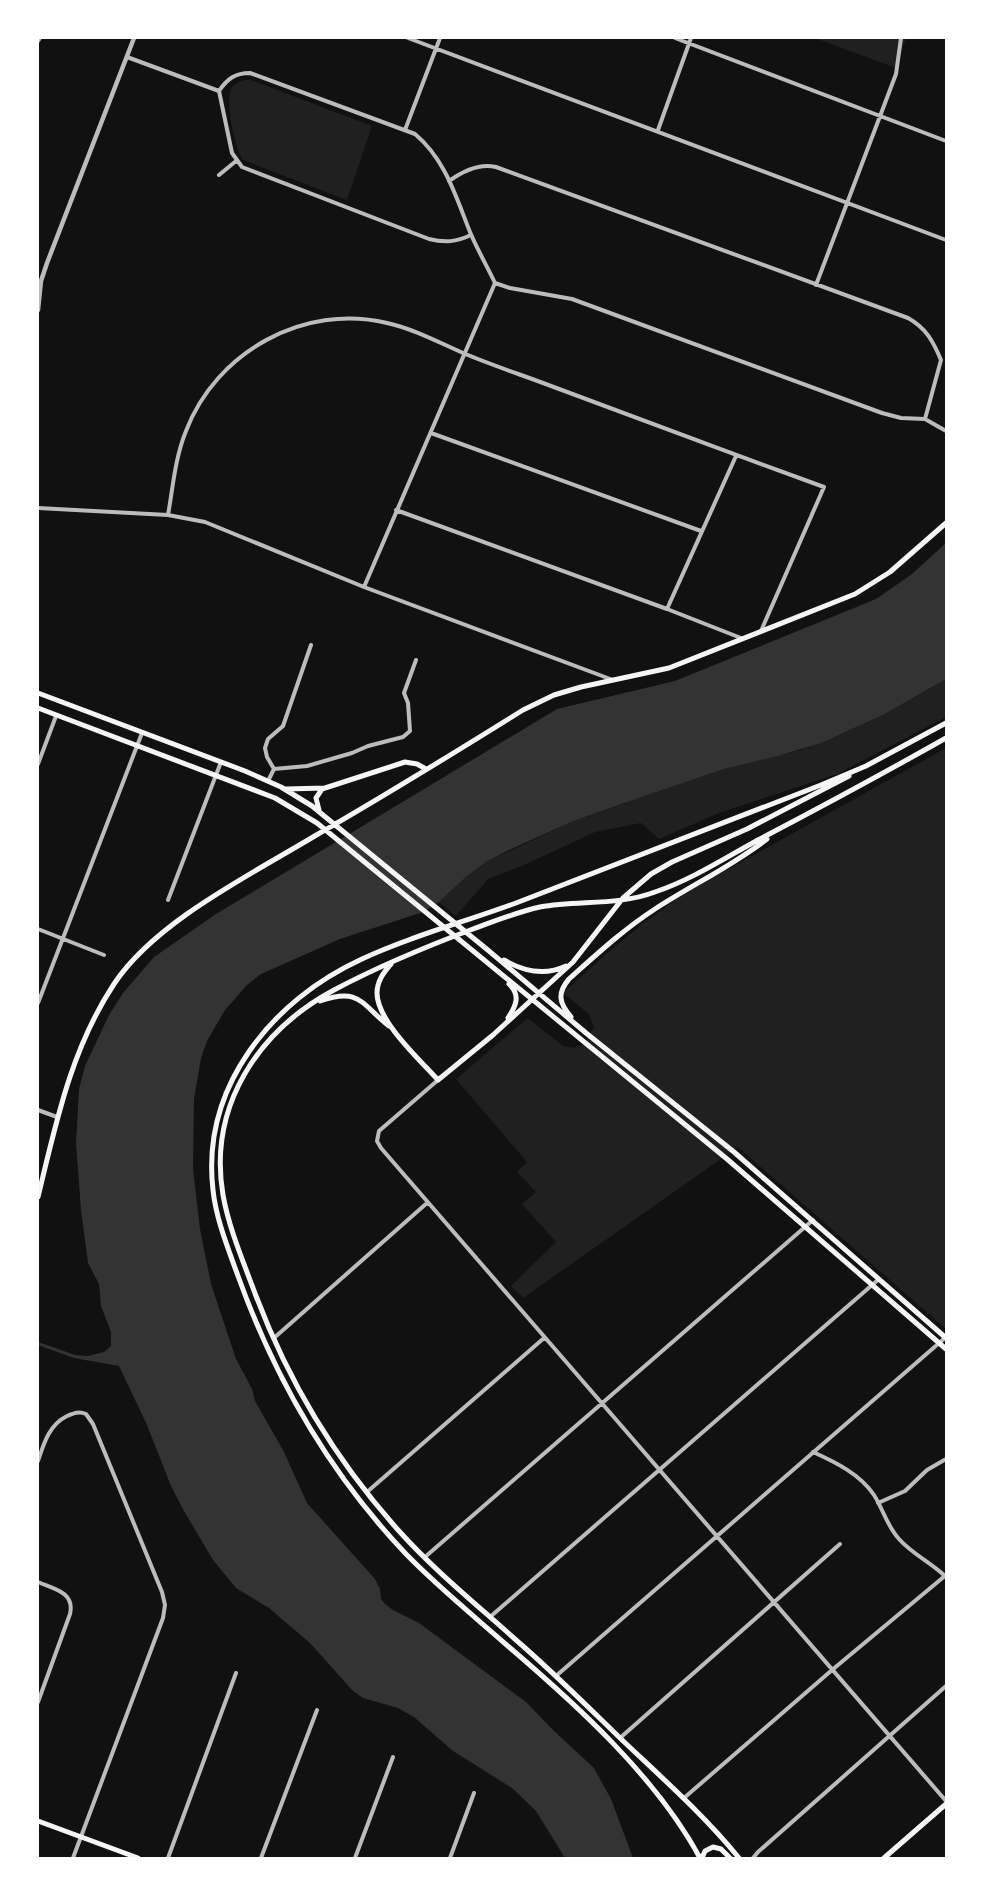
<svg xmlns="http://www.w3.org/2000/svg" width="984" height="1896" font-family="Karla,sans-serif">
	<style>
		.green { fill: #202020 }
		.water { fill: #333 }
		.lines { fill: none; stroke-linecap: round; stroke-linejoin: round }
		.minor { stroke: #bcbcbc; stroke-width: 4 }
		.tertiary { stroke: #bcbcbc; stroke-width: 4.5 }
		.secondary { stroke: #f5f5f5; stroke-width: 5 }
		.primary { stroke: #f5f5f5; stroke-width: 5 }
	</style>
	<rect width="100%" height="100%" fill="#111"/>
	<path class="green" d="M815,38H906L896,68Z
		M245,80H251L372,126L347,200L243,160C235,150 224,98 232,87C235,83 240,82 245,80Z
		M946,679V717L837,774L719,813L659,839L641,823L595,832L522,866L488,879L456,916L439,902L467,876L486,862L571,822L724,769L801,750L848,731L883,715Z
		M946,748V1329L738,1147L523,1298L511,1286L556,1242L522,1204L536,1192L517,1172L527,1162L456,1079L528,1018L563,1046L574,1048L585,1043L594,1027L589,1014L563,993C604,956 643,920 689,891Z"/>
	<path class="water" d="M946,543V679L883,715L821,743L778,756L724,769L610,808L571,822L507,851L486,862L467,876L439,902L423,912L340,939L261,974L247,985L225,1010L207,1041L201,1058L194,1099L193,1169L200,1229L211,1284L236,1359L252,1389L255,1401L284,1452L307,1503L375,1579L380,1589L381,1599L385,1604L393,1610L419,1623L526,1702L553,1730L594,1768L611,1799L633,1858H565L536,1811L512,1788L453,1751L414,1717L398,1708L363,1698L353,1691L310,1643L269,1608L236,1588L213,1560L184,1511L171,1486L147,1425L119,1366L74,1358L38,1345V1342L75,1355L88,1356L104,1352L111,1346V1332L101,1306L99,1284L88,1263L81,1210L76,1143L79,1089L85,1066L109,1015L123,993L154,957L216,914L557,709L675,681L876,599L912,574Z"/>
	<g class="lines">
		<path class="minor" d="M408,38L946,240
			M675,38L946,141
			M38,41L40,38
			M127,57L219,91C227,79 235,73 250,73L415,134C445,159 456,197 470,232C477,249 487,266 495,283L510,288L572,299L882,413L901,418L925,419L946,431
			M219,91L232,153L242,167L429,239C445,243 456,242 471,235
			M405,130L440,38
			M658,130L691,38
			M219,175L236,161
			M449,181C463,171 480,163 496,167L908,318C926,328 933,341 941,360L925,419
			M816,285L896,74L901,38
			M431,433L701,531
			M38,508L168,515L205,522L364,587L613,680
			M396,510L667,609L741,638
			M168,515C173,487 175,458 186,431C216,352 304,303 387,323C414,329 438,342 463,353C489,364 516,373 543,383C637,418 730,453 824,487L761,631
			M364,587L495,283
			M667,609L736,456
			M38,764L56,716
			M274,769L267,757L265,748L268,739L283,726L311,645
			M268,781L274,769L307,766L352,753L368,746L403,737L410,731L408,703L404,693L416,660
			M168,900L221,762
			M38,929L104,955
			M38,1003L142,733
			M438,1080L379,1131L377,1141L381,1148L946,1801
			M38,1110L57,1117
			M274,1338L427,1203
			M813,1452C835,1462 860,1474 874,1495C883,1509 887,1526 899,1539C912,1554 932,1563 946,1577
			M38,1461C44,1443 49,1425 67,1416C74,1413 79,1411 86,1414L93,1424L162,1592L165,1605L163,1618L73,1858
			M367,1492L544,1338
			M878,1503L905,1491L927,1470L946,1459
			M425,1557L813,1220
			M38,1582C54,1589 75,1592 70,1614L38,1702
			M490,1617L879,1279
			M556,1676L946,1337
			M620,1738L840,1544
			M684,1798L832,1670L946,1575
			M168,1858L236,1673
			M261,1858L317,1710
			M355,1858L393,1757
			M450,1858L474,1793
			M753,1858L758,1852L946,1686"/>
		<path class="tertiary" d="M38,310L41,281L47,263L134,38"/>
		<path class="secondary" d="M38,1821L138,1858
			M884,1858L946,1804"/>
		<path class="primary" d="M38,693L245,771L281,787L312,806L489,951L586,1033L734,1152L946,1338
			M38,708L275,798L317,823L727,1159L946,1349
			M286,789L325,788
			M319,810L316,798L322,789L405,762L417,764L426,769
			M504,960C523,971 545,976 566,966
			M391,964C384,972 377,981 377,993C377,1021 420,1060 438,1080L493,1035L573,962L623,898L651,874L672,862L747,829L849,776
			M320,1001C360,987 361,1004 389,1026
			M571,1017C559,1003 557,993 569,979C597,954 624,929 655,909C692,885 732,866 767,839
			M508,1018C516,1006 521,995 509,984
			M38,1197C56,1123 71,1049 114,984C155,922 250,875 313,837C384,796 454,753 523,710L554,695L581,687L669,668L855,594L890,572L946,523
			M700,1858C657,1778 578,1706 509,1647C474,1616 438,1587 406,1554C330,1474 275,1379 238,1276C228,1248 216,1219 213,1190C201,1087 272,1000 362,959C411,936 465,922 516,903C618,864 720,825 821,785L866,766L946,723
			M702,1858L705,1851L713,1847L721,1849L730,1858
			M739,1858C703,1814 661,1777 620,1738C586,1705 552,1671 516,1640C476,1604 435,1571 399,1531C337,1462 289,1383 256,1296C244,1263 229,1229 223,1195C208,1106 258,1031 334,990C379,966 425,947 473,929C495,921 517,912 540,907C579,900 618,906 655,892C691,880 725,858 758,840C821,807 884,773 946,738"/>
	</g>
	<rect width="984" height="1896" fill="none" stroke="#ffffff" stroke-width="78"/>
</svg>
